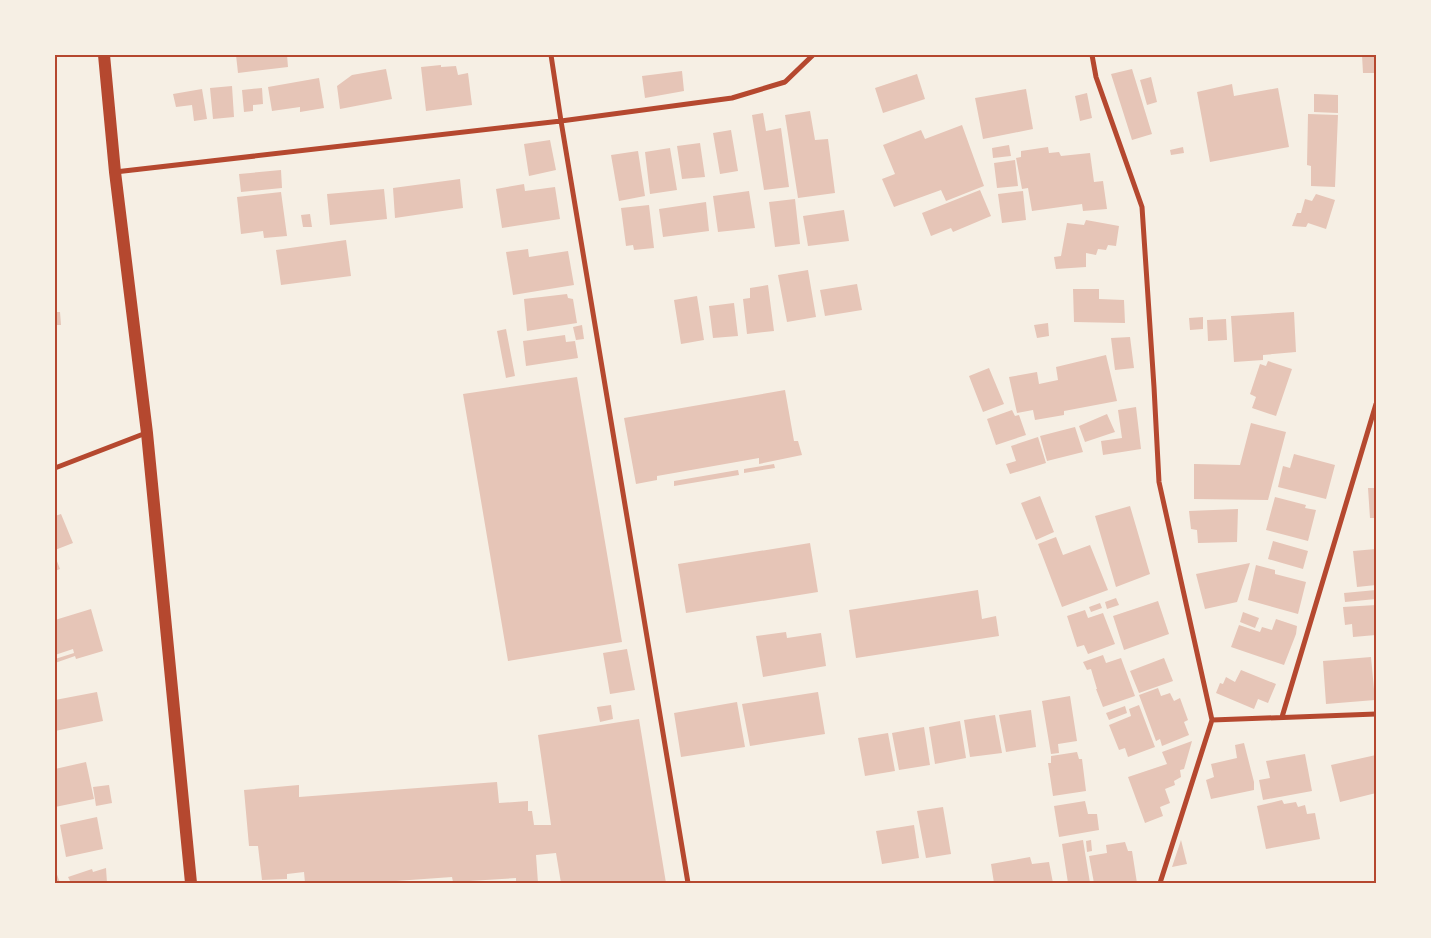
<svg xmlns="http://www.w3.org/2000/svg" width="1431" height="938" font-family="Jost,sans-serif">
	<style>
		.building { fill: #e6c5b7 }
		.lines { fill: none; stroke-linecap: round; stroke-linejoin: round }
		.minor { stroke: #b5482f; stroke-width: 5 }
		.primary { stroke: #b5482f; stroke-width: 12 }
		.neatline { fill: none; stroke: #b5482f; stroke-width: 2 }
	</style>
	<rect width="100%" height="100%" fill="#f6efe4"/>
	<path class="building" d="M236,55H287L288,67L238,73Z
		M1362,55H1376V73H1363Z
		M441,65V67L456,66L458,75L468,73L472,105L426,111L421,67Z
		M386,69L392,99L340,109L337,86L352,75Z
		M1132,69L1152,134L1132,140L1111,74Z
		M682,71L684,91L645,98L642,76Z
		M917,74L925,99L883,113L875,88Z
		M1151,77L1157,102L1147,105L1140,80Z
		M319,78L324,108L300,112V107L272,111L268,87Z
		M1232,84L1234,96L1278,88L1289,147L1210,162L1197,92Z
		M232,86L234,117L213,119L210,88Z
		M262,88L263,104L253,105V111L244,112L242,90Z
		M202,89L207,119L194,121L192,105L176,107L173,94Z
		M1026,89L1033,129L983,139L975,98Z
		M1087,93L1092,118L1080,121L1075,96Z
		M1314,94L1338,95V113L1314,112Z
		M810,111L815,140L828,139L835,193L798,198L785,115Z
		M763,113L766,131L781,128L789,187L764,190L752,115Z
		M1308,114L1338,115L1335,187L1311,186V166L1307,165Z
		M962,125L984,186L946,201L941,190L894,207L882,179L895,174L883,145L921,130L925,139Z
		M731,130L738,171L720,174L713,133Z
		M550,140L556,170L529,176L524,144Z
		M700,143L705,177L682,179L677,146Z
		M1009,145L1011,156L993,158L992,148Z
		M1048,147L1049,153L1059,152L1061,156L1090,153L1094,182L1103,181L1107,209L1083,211L1082,204L1032,211L1028,188L1022,189L1016,158L1021,157V151Z
		M1183,147L1184,153L1171,155L1170,150Z
		M670,148L677,190L650,194L645,152Z
		M638,151L645,196L619,201L611,155Z
		M1015,160L1018,186L997,188L994,163Z
		M281,170L282,188L241,192L239,174Z
		M460,179L463,208L395,218L393,188Z
		M524,184L525,191L555,187L560,219L502,228L496,189Z
		M384,189L387,219L330,225L327,194Z
		M980,190L991,216L953,232L951,228L931,236L922,213Z
		M749,191L755,228L718,232L713,196Z
		M1023,191L1026,220L1002,223L998,194Z
		M281,192L287,236L264,238L263,231L241,234L237,197Z
		M1316,194L1335,200L1326,229L1308,223L1306,227L1292,226L1297,213H1301L1305,199L1312,201Z
		M795,199L800,244L775,247L769,202Z
		M706,202L709,231L663,237L659,209Z
		M649,205L654,248L634,250L633,245L626,246L621,208Z
		M844,210L849,241L808,246L803,216Z
		M310,214L312,227H303L301,215Z
		M1086,220L1119,226L1116,246L1108,245L1106,250L1098,249L1096,255L1086,253V267L1056,269L1054,257L1061,256L1067,223L1084,225Z
		M346,240L351,276L281,285L276,250Z
		M528,249L529,257L568,251L574,285L513,295L506,252Z
		M808,270L816,317L787,322L778,275Z
		M857,284L862,310L825,316L820,290Z
		M768,285L774,331L747,334L743,299L750,298V288Z
		M1073,289H1099V299L1124,300L1125,323L1074,322Z
		M567,294L568,298L573,299L577,323L527,331L524,299Z
		M697,296L704,340L681,344L674,300Z
		M734,303L738,336L713,338L709,306Z
		M55,312H60L61,325H55Z
		M1294,312L1296,352L1263,355V360L1234,362L1231,316Z
		M1203,317V329L1190,330L1189,318Z
		M1226,319L1227,340L1208,341L1207,320Z
		M1048,323L1049,336L1037,338L1034,325Z
		M582,325L584,339L576,340L573,327Z
		M506,329L515,376L506,378L497,331Z
		M565,335L566,342L575,341L578,358L526,366L523,341Z
		M1130,337L1134,368L1115,370L1111,338Z
		M1106,355L1117,401L1064,411V415L1035,420L1033,410L1017,413L1009,377L1037,372L1039,384L1058,380L1056,367Z
		M1268,361L1292,369L1276,416L1252,408L1256,397L1250,394L1260,364L1266,366Z
		M989,368L1004,404L983,412L969,376Z
		M577,377L622,642L508,661L463,394Z
		M785,390L794,441H798L802,455L759,464V458L657,476V480L636,484L624,418Z
		M1136,407L1141,449L1103,455L1101,441L1122,438L1118,410Z
		M1012,410L1015,416L1019,415L1026,435L996,445L987,419Z
		M1107,414L1115,432L1085,442L1079,426Z
		M1251,423L1286,432L1268,500L1194,499V464L1240,465Z
		M1075,427L1083,452L1047,461L1040,436Z
		M1038,437L1046,463L1010,474L1006,464L1016,461L1011,446Z
		M1294,454L1335,465L1326,499L1278,487L1283,466L1290,468Z
		M774,464L775,468L744,473V469Z
		M738,470L739,475L674,486V481Z
		M1368,488H1376V518H1370Z
		M1040,496L1054,532L1036,540L1021,503Z
		M1275,497L1306,505L1305,508L1316,510L1308,541L1266,530Z
		M1130,506L1150,574L1116,587L1095,516Z
		M1238,509L1237,542L1198,543L1197,530L1191,529L1189,511Z
		M61,514L73,543L55,550V516Z
		M1056,537L1063,555L1090,545L1108,590L1062,607L1038,544Z
		M1273,541L1308,551L1303,569L1268,559Z
		M810,543L818,592L686,613L678,564Z
		M1376,549V585L1357,587L1353,551Z
		M55,556L60,569L55,571Z
		M1250,563L1237,602L1205,609L1196,574Z
		M1256,565L1275,570V574L1306,582L1298,614L1248,600Z
		M978,590L982,619L996,616L999,636L856,658L849,610Z
		M1376,590V599L1345,602L1344,593Z
		M1116,598L1119,605L1107,609L1105,602Z
		M1158,601L1169,634L1124,650L1113,616Z
		M1100,603L1102,608L1091,612L1089,607Z
		M1376,605V635L1353,637L1352,624L1345,625L1343,607Z
		M91,609L103,651L76,659L75,656L55,663V659L74,653L73,649L55,655V620Z
		M1085,610L1088,618L1103,613L1115,644L1088,654L1084,645L1077,647L1067,616Z
		M1243,612L1259,618L1255,628L1240,622Z
		M1276,619L1297,626L1296,634L1284,665L1231,647L1239,625L1260,632L1262,627L1272,630Z
		M786,632L787,638L821,633L826,666L763,677L756,636Z
		M627,649L635,690L610,694L603,653Z
		M1103,655L1106,663L1121,658L1135,696L1103,707L1096,689H1097L1091,669L1087,670L1083,662Z
		M1371,657L1375,700L1326,704L1323,661Z
		M1164,658L1173,681L1139,693L1130,671Z
		M1241,670L1276,684L1268,703L1258,699L1254,709L1216,693L1220,683L1223,684L1226,677L1235,682Z
		M1158,688L1161,696L1170,693L1174,701L1180,698L1188,720L1184,722L1189,735L1162,746L1160,739L1156,741L1139,695Z
		M97,692L103,721L55,731V700Z
		M818,692L825,734L750,746L742,704Z
		M1070,696L1077,741L1058,744L1059,753L1051,754L1042,701Z
		M737,702L745,747L681,757L674,713Z
		M611,705L613,719L600,722L597,707Z
		M1139,705L1155,747L1128,757L1125,748L1119,750L1109,725L1131,716L1129,709Z
		M1125,706L1127,713L1109,720L1106,713Z
		M1031,710L1036,747L1006,752L999,715Z
		M995,715L1002,753L970,757L964,720Z
		M639,719L666,883H561L556,853L536,855L538,883H516V878L453,882L452,877L368,883H305L304,872L287,874V879L262,880L258,846H249L244,790L299,785V797L497,782L499,803L528,801V811H532L534,825H551L538,735Z
		M960,721L966,758L935,764L929,727Z
		M924,727L930,765L899,770L892,733Z
		M888,733L895,771L865,776L858,738Z
		M1192,741L1184,769L1180,770L1181,777L1174,781L1175,785L1165,789L1170,803L1160,807L1163,816L1145,823L1128,777L1167,764L1162,752Z
		M1244,743L1254,782V790L1211,799L1206,780L1214,777L1211,764L1237,758L1235,745Z
		M1077,752L1079,759H1082L1086,791L1053,796L1048,763H1051V756Z
		M1305,754L1312,791L1263,800L1259,780L1270,778L1266,761Z
		M1376,755V793L1340,802L1331,765Z
		M86,762L94,799L55,807V769Z
		M109,785L112,803L96,806L93,787Z
		M1282,800L1284,804L1296,802L1298,807L1305,805L1307,814L1315,813L1320,839L1266,849L1257,806Z
		M1085,801L1088,814H1097L1099,830L1059,837L1054,806Z
		M943,807L951,854L926,858L917,811Z
		M97,817L103,849L66,857L60,825Z
		M914,825L919,858L882,864L876,831Z
		M1083,840L1090,883H1068L1062,844Z
		M1091,840L1092,851L1087,852L1086,841Z
		M1181,840L1187,864L1172,867Z
		M1125,842L1128,851H1132L1137,883H1094L1089,856L1107,853L1106,845Z
		M1030,857L1032,864L1049,862L1053,883H994L991,864Z
		M106,868L107,883H71L68,877L92,869L93,872Z
		M55,869L60,883H55Z"/>
	<g class="lines">
		<path class="minor" d="M551,55L561,121L688,883
			M1092,55L1096,77L1142,207L1154,387L1159,482L1212,720L1376,714
			M115,172L561,121L732,98L785,82L813,55
			M55,468L146,433
			M1282,717L1376,404
			M1160,883L1212,720"/>
		<path class="primary" d="M104,55L115,172L147,433L191,883"/>
	</g>
	<rect width="1431" height="938" fill="none" stroke="#f6efe4" stroke-width="112"/>
	<rect x="56" y="56" width="1319" height="826" class="neatline"/>
</svg>
